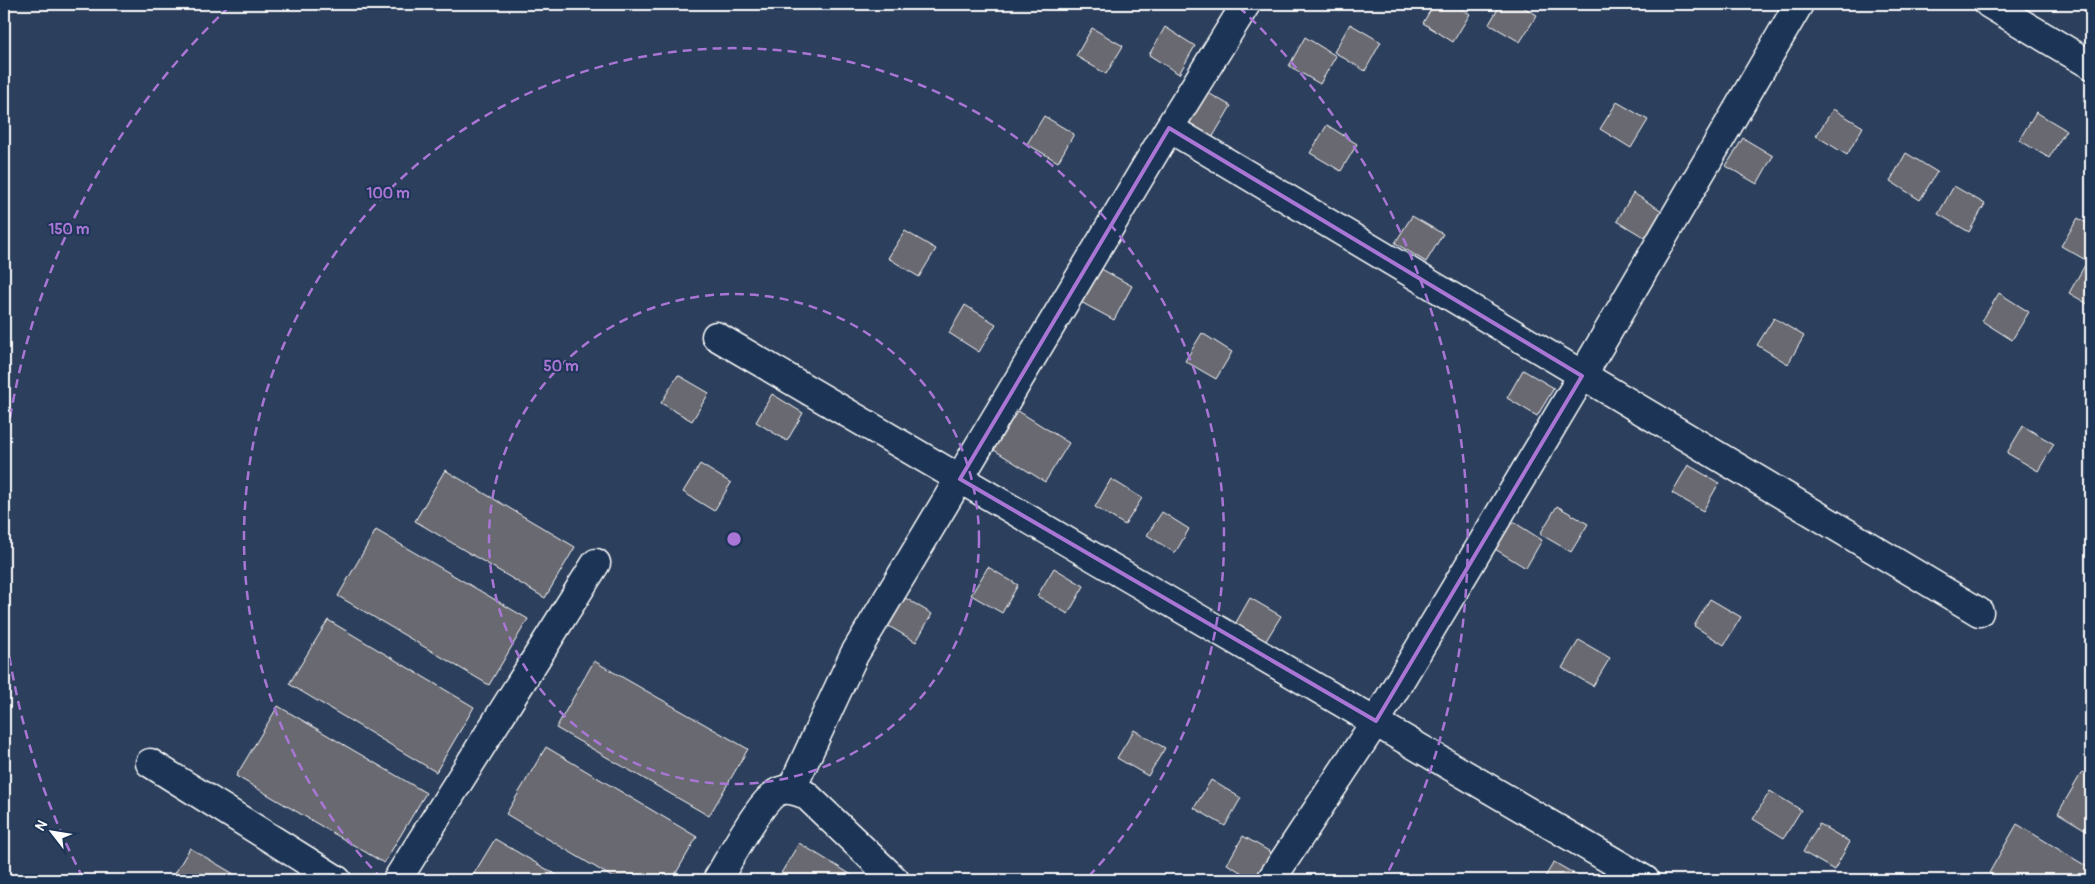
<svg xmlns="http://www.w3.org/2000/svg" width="2095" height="884" font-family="Pangolin,sans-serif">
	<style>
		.building { fill: #696972; stroke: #fff }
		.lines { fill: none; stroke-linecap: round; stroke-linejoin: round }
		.street-casing { stroke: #fff; stroke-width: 31 }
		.street { stroke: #1d3557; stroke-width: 28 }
		.marked { fill: none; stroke: #a976d5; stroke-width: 4; stroke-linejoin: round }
		.ring { fill: none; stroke: #a976d5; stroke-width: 2.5; stroke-dasharray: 9 6 }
		.centre { fill: #a976d5; stroke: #1d3557; stroke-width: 2.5 }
		.ring-label { font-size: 15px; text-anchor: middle; font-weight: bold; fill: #a976d5; stroke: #1d3557; stroke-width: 4; stroke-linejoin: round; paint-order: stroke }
	</style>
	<rect width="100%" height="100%" fill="#2c3f5c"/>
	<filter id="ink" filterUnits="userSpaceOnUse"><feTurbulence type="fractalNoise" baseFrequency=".02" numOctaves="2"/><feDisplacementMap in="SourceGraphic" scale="10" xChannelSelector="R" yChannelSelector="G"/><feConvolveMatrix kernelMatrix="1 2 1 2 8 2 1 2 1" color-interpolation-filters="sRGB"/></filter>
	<g filter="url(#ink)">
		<path class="building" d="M1434,4H1453L1470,14L1453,42L1423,23Z
			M1501,4H1518L1537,15L1520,42L1489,24Z
			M1350,24L1381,42L1365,71L1334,52Z
			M1165,27L1195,46L1179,74L1149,55Z
			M1092,28L1123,46L1106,74L1076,56Z
			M1305,37L1336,56L1320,84L1289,66Z
			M1203,90L1231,106L1212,138L1184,122Z
			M1617,102L1648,120L1631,148L1600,129Z
			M1833,109L1863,127L1847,155L1816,136Z
			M2036,112L2066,130L2049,158L2019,140Z
			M1044,116L1074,134L1058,162L1027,144Z
			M1327,125L1357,144L1341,171L1310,153Z
			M1743,138L1773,156L1757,184L1726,166Z
			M1906,153L1937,172L1920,200L1890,181Z
			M1954,186L1985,204L1969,232L1938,214Z
			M1633,193L1664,212L1647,239L1617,221Z
			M1412,216L1443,234L1426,262L1395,243Z
			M2078,218L2091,226V263L2061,246Z
			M905,231L936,249L919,277L888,258Z
			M2085,265L2091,268V306L2069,293Z
			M1096,266L1132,286L1114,320L1077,300Z
			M1999,293L2029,312L2012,340L1982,321Z
			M965,305L996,324L979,352L949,333Z
			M1774,318L1804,336L1788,364L1757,345Z
			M1202,333L1232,352L1216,379L1185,361Z
			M1523,370L1554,388L1537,416L1507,398Z
			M678,375L709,393L692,421L661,403Z
			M772,394L803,413L787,441L756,422Z
			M1015,409L1069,443L1045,482L991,448Z
			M2023,426L2054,444L2038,471L2007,453Z
			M700,464L731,483L714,511L683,492Z
			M1688,465L1719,483L1703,511L1672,493Z
			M445,470L575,547L545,598L415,521Z
			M1111,479L1142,498L1125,525L1095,507Z
			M1557,506L1588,524L1571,552L1540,534Z
			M1162,512L1189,529L1175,553L1147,535Z
			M1512,521L1542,540L1526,568L1495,549Z
			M376,530L528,619L489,685L338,596Z
			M988,567L1018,585L1002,613L971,595Z
			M1054,568L1084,586L1068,614L1037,596Z
			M902,596L932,614L916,642L885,624Z
			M1250,598L1281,616L1264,644L1234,626Z
			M1710,599L1741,617L1724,645L1694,626Z
			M328,620L474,707L436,772L289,684Z
			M1579,640L1610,658L1593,686L1562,668Z
			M594,661L748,749L709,816L556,728Z
			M278,706L426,793L384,863L236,776Z
			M1134,730L1165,748L1148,776L1117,758Z
			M546,747L697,837L672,880H617L506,814Z
			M2082,772L2091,777V833L2058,813Z
			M1211,780L1241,798L1225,826L1194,808Z
			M1770,791L1801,810L1784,838L1753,819Z
			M1819,824L1850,842L1834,870L1803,852Z
			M2017,824L2091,869V880H2001L1989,873Z
			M1243,836L1274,854L1259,880H1254L1227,864Z
			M495,839L565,880H470Z
			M799,843L860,880H777Z
			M190,848L244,880H171Z
			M1554,862L1585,880H1543Z"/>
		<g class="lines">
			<g class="street-casing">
				<path id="street" d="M1989,4L2091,65
					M1169,128L1979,612
					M716,336L1645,880
					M150,763L337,880
					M791,790L854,655L1169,128L1246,4
					M397,880L596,563
					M717,880C729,861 763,793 783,790C791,789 799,792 806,795L895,880
					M1271,880L1376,721L1582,376L1799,4"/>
			</g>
			<use href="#street" class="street"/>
		</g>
	</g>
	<path class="marked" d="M1169,128L1582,376L1376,721L960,479Z"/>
	<g class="ring">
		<circle cx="734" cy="539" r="245"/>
		<path d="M382 879A490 490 0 1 1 1086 879"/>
		<path d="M83 878A734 734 0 0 1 4 616M4 462A734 734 0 0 1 229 7M1239 7A734 734 0 0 1 1385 878"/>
	</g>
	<circle cx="734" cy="539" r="8" class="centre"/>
	<g class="ring-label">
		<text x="388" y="198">100 m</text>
		<text x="69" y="234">150 m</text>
		<text x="561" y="371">50 m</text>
	</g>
	<rect width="2095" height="884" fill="none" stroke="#1d3557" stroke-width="20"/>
	<rect x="10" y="10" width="2075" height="864" fill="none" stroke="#fff" stroke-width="2" filter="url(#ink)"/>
	<g transform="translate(52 832) rotate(301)" stroke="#1d3557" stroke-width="4" paint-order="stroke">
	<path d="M0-4L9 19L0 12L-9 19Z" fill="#ffffff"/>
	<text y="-8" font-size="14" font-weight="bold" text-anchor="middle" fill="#ffffff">N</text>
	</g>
</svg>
